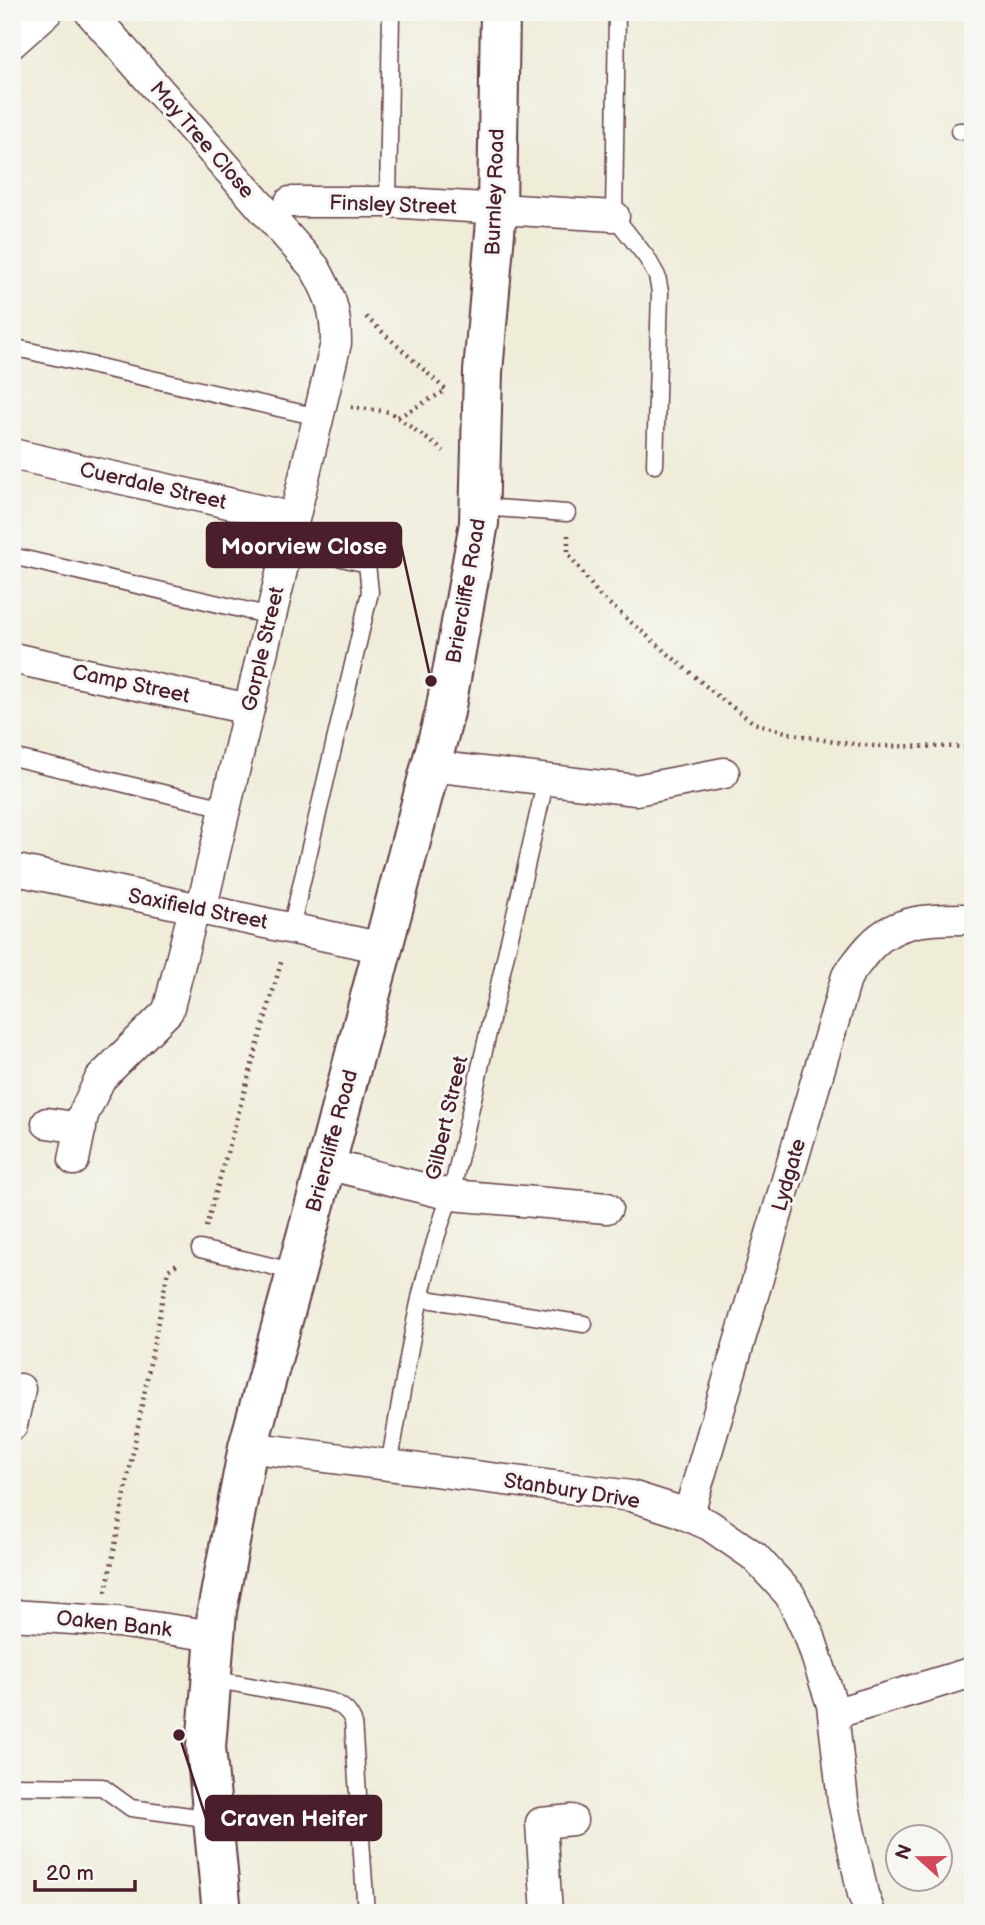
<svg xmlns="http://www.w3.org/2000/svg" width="985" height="1925" font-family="'Balsamiq Sans',sans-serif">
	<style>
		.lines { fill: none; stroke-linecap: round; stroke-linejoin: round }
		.service-casing { stroke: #633e45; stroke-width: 19 }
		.minor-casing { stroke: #633e45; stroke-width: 33 }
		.tertiary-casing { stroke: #633e45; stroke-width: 42 }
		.path { stroke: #633e45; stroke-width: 4.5; stroke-dasharray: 2 5; stroke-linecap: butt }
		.service { stroke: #fff; stroke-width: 16 }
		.minor { stroke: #fff; stroke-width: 30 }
		.tertiary { stroke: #fff; stroke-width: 38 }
		.labels { text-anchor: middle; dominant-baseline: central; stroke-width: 6; stroke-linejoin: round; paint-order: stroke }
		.street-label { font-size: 21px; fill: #4a1f2b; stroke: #f6f6f2 }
		.leader { fill: none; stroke: #4a1f2b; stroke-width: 2.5 }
		.callout-dot { fill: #4a1f2b; stroke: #f6f6f2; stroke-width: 2.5 }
		.callout { fill: #4a1f2b; stroke: #4a1f2b; stroke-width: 2.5 }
		.callout-label { font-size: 23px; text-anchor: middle; font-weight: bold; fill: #fff }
	</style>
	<rect width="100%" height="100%" fill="#f6f6f2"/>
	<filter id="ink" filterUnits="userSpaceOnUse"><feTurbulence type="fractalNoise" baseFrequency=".0143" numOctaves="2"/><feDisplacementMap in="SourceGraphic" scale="14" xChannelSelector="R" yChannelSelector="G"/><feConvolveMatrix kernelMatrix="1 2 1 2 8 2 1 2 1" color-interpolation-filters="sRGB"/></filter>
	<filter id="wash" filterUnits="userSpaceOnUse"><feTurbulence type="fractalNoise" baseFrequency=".00686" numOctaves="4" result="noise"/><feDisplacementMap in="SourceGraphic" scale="28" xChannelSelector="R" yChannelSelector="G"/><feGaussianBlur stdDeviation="1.57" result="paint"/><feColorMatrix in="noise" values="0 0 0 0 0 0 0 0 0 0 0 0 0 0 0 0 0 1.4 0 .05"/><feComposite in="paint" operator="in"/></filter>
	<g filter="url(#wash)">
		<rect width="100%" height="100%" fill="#efecd8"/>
	</g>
	<g filter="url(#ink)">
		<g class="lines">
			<g class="service-casing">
				<path id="service" d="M617,12L614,216L647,258L657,276L660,292L655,465
					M959,131H973
					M388,202L391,12
					M12,347L318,417
					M480,507L567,513
					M287,545L367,564L370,592L291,928
					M12,556L271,616
					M12,757L225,808
					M200,1249L296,1272
					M420,1298L584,1324
					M389,1465C406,1375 417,1281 451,1195L546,779
					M212,1679L330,1701C342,1706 348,1710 353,1721L366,1913
					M12,1786L102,1787L131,1808L212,1819"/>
			</g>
			<g class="minor-casing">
				<path id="minor" d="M90,12L315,268C331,297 336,310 336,343L201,910
					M12,43L47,12
					M290,202H388L614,216
					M12,454L294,518
					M12,658L249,709
					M431,766L636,790L724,773
					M12,869L383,948
					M47,1123L81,1128
					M74,1160L83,1115L100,1079L168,1011L194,909
					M326,1164L451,1195L607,1208
					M12,1425L20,1389
					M248,1447L631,1496L675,1510L709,1525L754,1556L790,1595L810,1637L832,1705L843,1801L863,1894L870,1913
					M688,1516L847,976C855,966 862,955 871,946C898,917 936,919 973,919
					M12,1615L118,1622L215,1636
					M833,1714L973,1672
					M547,1913L541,1823L572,1820"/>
			</g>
			<g class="tertiary-casing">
				<path id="tertiary" d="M222,1913L206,1747L217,1611L248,1447L326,1164L445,712L479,523L483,372L497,209L500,12"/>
			</g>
			<path class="path" d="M366,317L447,391
				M351,407L390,412L444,451
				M398,417L445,391
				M568,535V553L599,595L720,698L754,723L793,734L834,742L875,746L973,747
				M206,1227L282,959
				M106,1592L168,1270L180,1262"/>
			<use href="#service" class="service"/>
			<use href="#minor" class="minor"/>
			<use href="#tertiary" class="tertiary"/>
		</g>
	</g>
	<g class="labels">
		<g class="street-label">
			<text transform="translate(202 140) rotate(49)">May Tree Close</text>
			<text transform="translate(495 192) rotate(-88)">Burnley Road</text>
			<text transform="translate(393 205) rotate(2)">Finsley Street</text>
			<text transform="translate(153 486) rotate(13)">Cuerdale Street</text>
			<text transform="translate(466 591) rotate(-80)">Briercliffe Road</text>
			<text transform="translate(263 649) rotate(-77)">Gorple Street</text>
			<text transform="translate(131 684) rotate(12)">Camp Street</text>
			<text transform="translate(198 909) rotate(11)">Saxifield Street</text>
			<text transform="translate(447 1118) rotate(-77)">Gilbert Street</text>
			<text transform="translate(332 1141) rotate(-75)">Briercliffe Road</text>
			<text transform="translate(789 1175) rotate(-74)">Lydgate</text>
			<text transform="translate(572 1491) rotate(9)">Stanbury Drive</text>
			<text transform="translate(114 1624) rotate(6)">Oaken Bank</text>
		</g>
	</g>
	<path class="leader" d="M431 681L401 545M179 1735L206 1818"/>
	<g class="callout-dot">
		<circle cx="431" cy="681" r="7"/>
		<circle cx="179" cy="1735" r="7"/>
	</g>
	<g class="callout">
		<rect x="207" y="523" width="194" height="44" rx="7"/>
		<rect x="206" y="1796" width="175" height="44" rx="7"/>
	</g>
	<g class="callout-label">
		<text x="304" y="554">Moorview Close</text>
		<text x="294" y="1826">Craven Heifer</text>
	</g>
	<rect width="985" height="1925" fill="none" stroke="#f6f6f2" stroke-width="42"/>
	<g transform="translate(919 1858) rotate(291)"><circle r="33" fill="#f6f6f2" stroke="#b1a0a2" stroke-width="2"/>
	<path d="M0-5L12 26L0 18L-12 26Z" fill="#d1495b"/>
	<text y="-10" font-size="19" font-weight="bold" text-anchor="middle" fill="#4a1f2b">N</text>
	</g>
	<path d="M35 1880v10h100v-10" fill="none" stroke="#4a1f2b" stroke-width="3.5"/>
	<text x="46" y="1880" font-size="21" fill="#4a1f2b" stroke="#f6f6f2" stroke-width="5" paint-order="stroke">20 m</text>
</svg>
